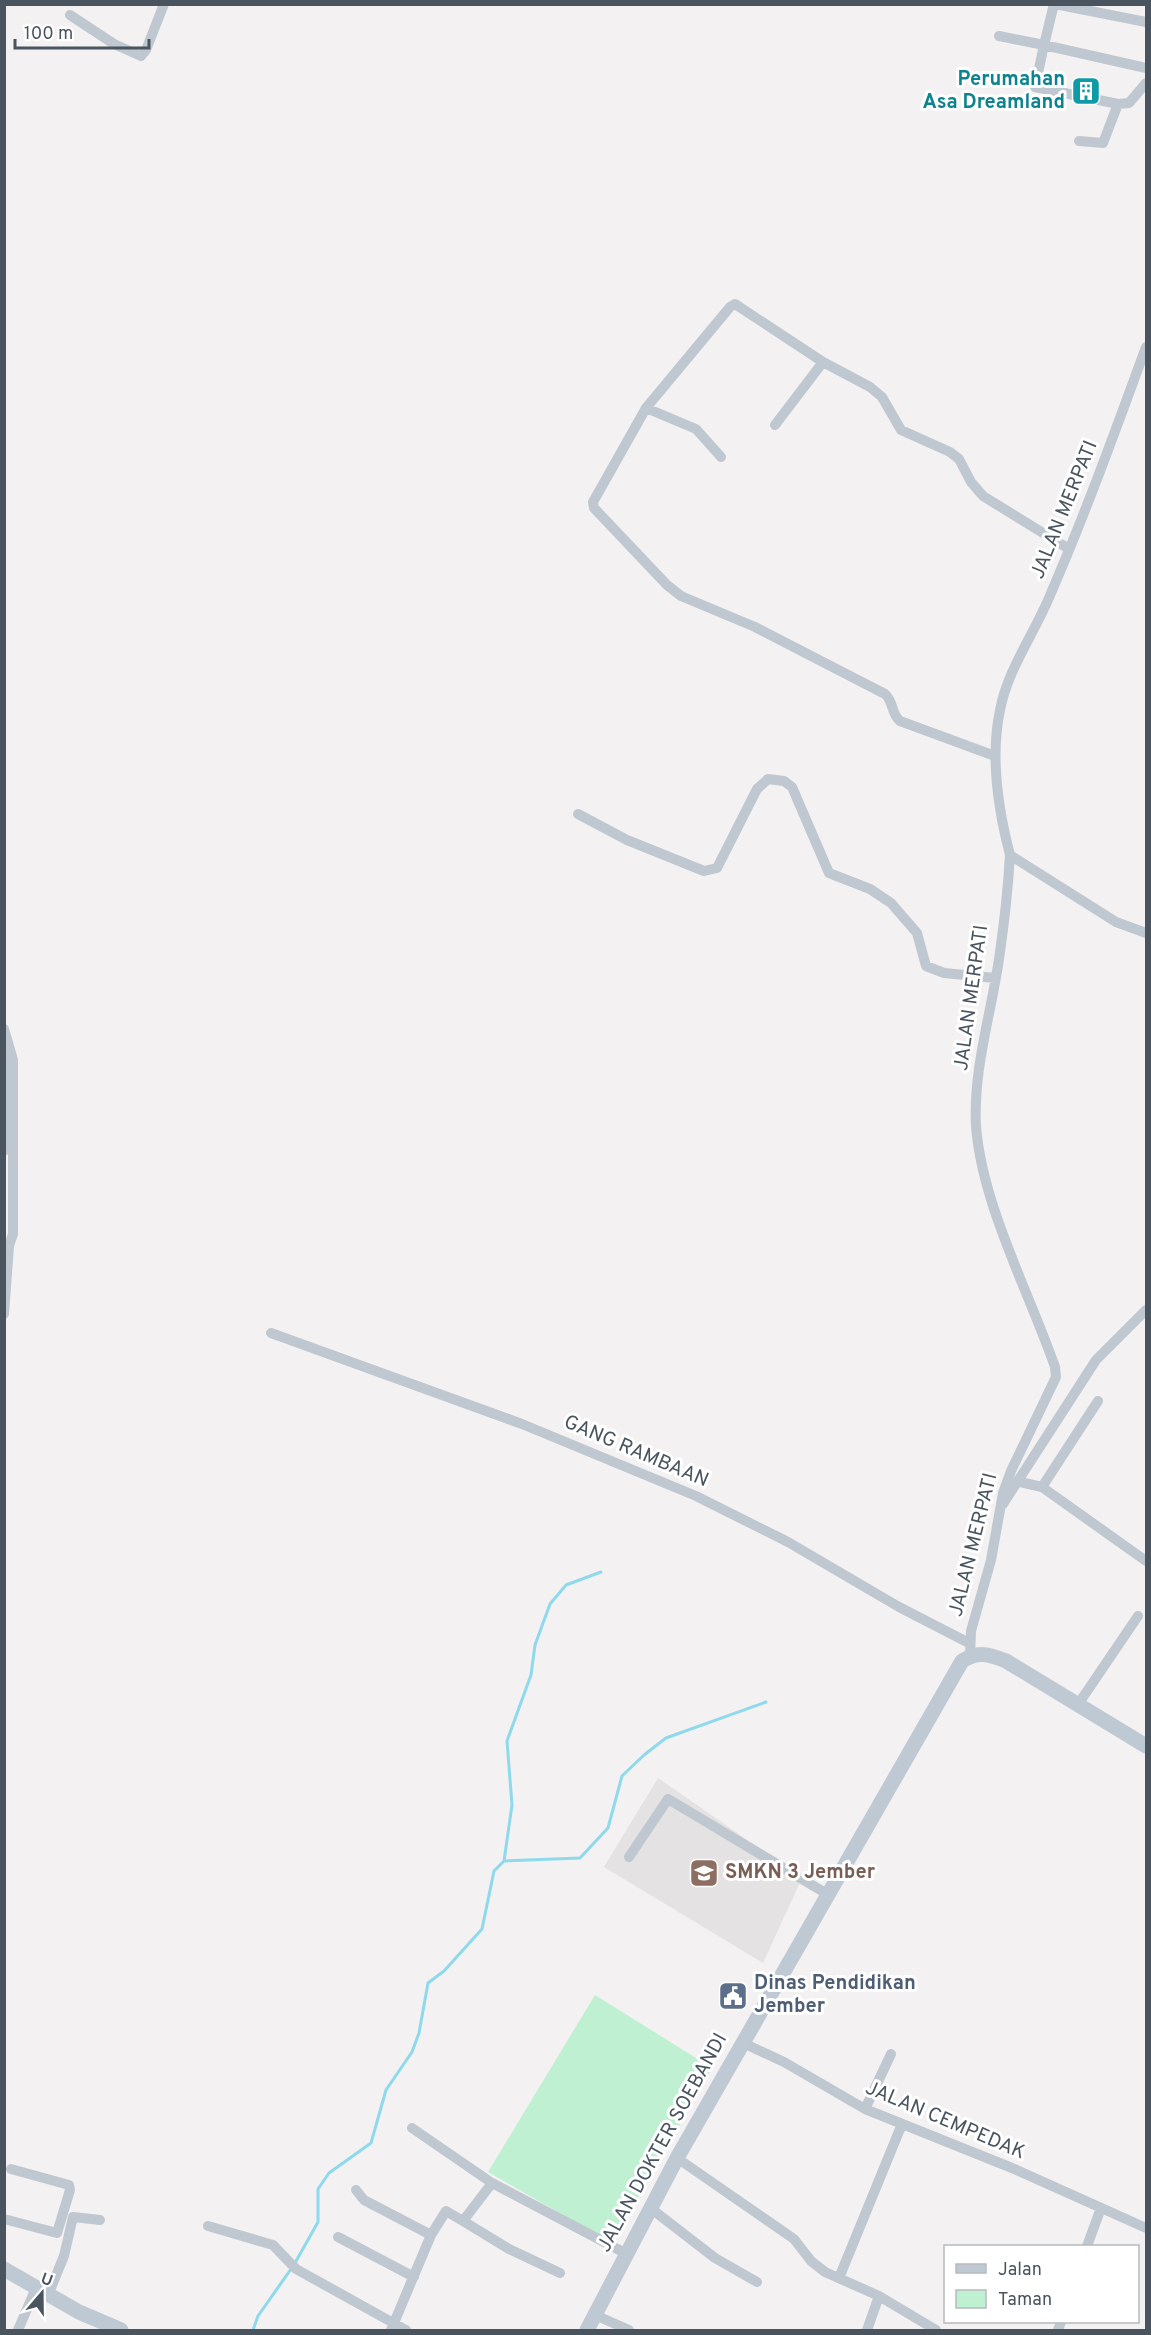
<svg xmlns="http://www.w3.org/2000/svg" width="1151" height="2335" font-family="Overpass,sans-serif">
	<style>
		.education { fill: #e4e2e3 }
		.green { fill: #c0f0d2 }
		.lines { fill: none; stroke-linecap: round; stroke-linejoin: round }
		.stream { stroke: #8ed9ec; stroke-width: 3 }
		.minor { stroke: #bfc8d0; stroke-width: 10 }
		.secondary { stroke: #bfc9d4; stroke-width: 15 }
		.labels { text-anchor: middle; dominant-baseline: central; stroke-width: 6; stroke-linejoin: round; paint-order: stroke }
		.culture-label { font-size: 20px; font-weight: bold; fill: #0d838f; stroke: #fff; text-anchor: end }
		.street-label { font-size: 20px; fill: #49545f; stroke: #fff }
		.education-label { font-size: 20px; font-weight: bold; fill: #785e54; stroke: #fff; text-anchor: start }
		.service-label { font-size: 20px; font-weight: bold; fill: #4e5e75; stroke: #fff; text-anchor: start }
	</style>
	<rect width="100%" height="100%" fill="#f3f1f1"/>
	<path class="education" d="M658,1778L802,1878L763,1963L604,1867Z"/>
	<path class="green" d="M595,1995L712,2068L612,2243L488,2172Z"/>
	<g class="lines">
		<path class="stream" d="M504,1861L580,1858L608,1828L622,1776L644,1755L666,1738L766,1702
			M295,2263L318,2222V2189L329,2173L371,2143L386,2090L412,2052L419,2033L428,1983L444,1971L482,1929L494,1871L504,1861L512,1805L507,1741L531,1675L535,1645L550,1604L566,1585L601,1572
			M253,2330L258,2316L291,2269"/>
		<path class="minor" d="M1054,4L1044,45L1146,68
			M1055,4L1146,22
			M70,15L114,44L141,56L146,50L164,4
			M999,36L1044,45L1035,87L1118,104L1129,103L1146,83
			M1079,141L1103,143L1118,104
			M646,408L696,429L721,457
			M775,425L823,362
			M995,756L900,721C891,714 894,702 885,694L755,627L681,596L667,585L594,508L593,502L646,408L730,307L735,304L823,362L870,387L882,397L901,430L950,452L959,459L971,482L983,496L1069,549
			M578,814L627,840L704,871L717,868L757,789L768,779L784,781L792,787L829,873L870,889L891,903L917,933L926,966L944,973L995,978
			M1010,855L1116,922L1146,933
			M4,1029L13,1060V1234L9,1246L4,1314
			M4,1054V1151
			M271,1333L522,1424L696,1496L788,1542L899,1607L969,1643
			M1020,1482L1042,1487L1146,1561
			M1042,1487L1098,1401
			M1003,1504L1096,1360L1146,1310
			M970,1656L971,1631L991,1560L1003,1493L1011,1471L1056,1377L1055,1367C1029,1292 982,1205 976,1126C973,1070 991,1014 999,959C1004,925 1008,889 1010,855C998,809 990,757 1000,710C1008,668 1035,633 1051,593C1086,512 1116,429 1146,347
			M1077,1706L1138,1616
			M629,1857L668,1799L827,1894
			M743,2043L784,2062L865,2109L1012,2168L1146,2228
			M865,2109L891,2054
			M412,2128L492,2183L625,2253
			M677,2158L794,2239L811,2261L825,2272L879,2296L936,2330
			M356,2190L364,2200L431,2235
			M649,2207L715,2258L757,2282
			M4,2219L57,2233L70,2190L69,2185L11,2169
			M463,2221L509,2249L560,2273
			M208,2226L273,2245L296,2269L406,2330
			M338,2237L414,2277
			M1087,2246L1101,2208
			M839,2278L902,2124
			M48,2295L64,2256L73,2217L100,2220
			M595,2315L629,2330
			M18,2330L36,2288
			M391,2330L431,2235L446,2211L463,2221L492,2183
			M867,2330L879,2296
			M1058,2330L1061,2322"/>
		<path class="secondary" d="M4,2269L79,2312L121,2330
			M587,2330L677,2158L962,1661C978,1651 989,1654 1006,1661L1146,1746"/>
	</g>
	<defs>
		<g id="building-square" transform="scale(1.5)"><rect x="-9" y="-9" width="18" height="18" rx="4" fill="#0f9aa8" stroke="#fff"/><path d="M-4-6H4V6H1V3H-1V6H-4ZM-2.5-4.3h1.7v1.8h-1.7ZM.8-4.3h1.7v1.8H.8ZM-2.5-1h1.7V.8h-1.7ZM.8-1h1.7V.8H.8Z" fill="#fff"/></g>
		<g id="school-square" transform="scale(1.5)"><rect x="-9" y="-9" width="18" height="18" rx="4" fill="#8d6e63" stroke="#fff"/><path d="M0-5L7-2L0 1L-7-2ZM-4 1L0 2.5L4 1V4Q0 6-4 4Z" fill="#fff"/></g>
		<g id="civic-square" transform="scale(1.5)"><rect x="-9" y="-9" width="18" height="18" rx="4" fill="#5c6f8a" stroke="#fff"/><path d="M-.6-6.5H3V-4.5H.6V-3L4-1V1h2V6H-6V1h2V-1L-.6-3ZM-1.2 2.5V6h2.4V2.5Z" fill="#fff"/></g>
	</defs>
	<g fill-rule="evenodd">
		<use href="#building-square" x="1086" y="91"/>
		<use href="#school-square" x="704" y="1873"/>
		<use href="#civic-square" x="733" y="1996"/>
	</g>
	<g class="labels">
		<g class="culture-label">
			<text x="1065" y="80">Perumahan<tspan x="1065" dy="23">Asa Dreamland</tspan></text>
		</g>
		<g class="street-label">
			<text transform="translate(1065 510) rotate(-68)">JALAN MERPATI</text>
			<text transform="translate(972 998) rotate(-82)">JALAN MERPATI</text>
			<text transform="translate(636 1452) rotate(23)">GANG RAMBAAN</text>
			<text transform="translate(974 1545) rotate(-76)">JALAN MERPATI</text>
			<text transform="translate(945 2121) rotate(23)">JALAN CEMPEDAK</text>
			<text transform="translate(663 2143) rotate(-61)">JALAN DOKTER SOEBANDI</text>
		</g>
		<g class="education-label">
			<text x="725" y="1873">SMKN 3 Jember</text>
		</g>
		<g class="service-label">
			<text x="754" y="1984">Dinas Pendidikan<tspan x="754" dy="23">Jember</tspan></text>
		</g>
	</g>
	<rect width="1151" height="2335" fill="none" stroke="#49545f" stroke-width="12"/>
	<rect x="944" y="2245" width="195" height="78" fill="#ffffff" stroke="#b6bbbf" stroke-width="1.5"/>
	<rect x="956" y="2264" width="30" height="9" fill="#bfc9d4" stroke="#b6bbbf" stroke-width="1.5"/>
	<text x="998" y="2275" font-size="18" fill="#49545f">Jalan</text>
	<rect x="956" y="2290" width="30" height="18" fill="#c0f0d2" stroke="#b6bbbf" stroke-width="1.5"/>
	<text x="998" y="2305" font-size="18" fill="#49545f">Taman</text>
	<g transform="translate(42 2293) rotate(20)" stroke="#ffffff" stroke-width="4.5" paint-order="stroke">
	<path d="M0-4.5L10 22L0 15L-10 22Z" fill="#49545f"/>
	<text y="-9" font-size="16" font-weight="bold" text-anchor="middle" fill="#49545f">U</text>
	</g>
	<path d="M15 39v9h134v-9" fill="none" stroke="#49545f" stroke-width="3"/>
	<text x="24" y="39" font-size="18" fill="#49545f" stroke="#ffffff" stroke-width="4.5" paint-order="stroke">100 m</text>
</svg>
